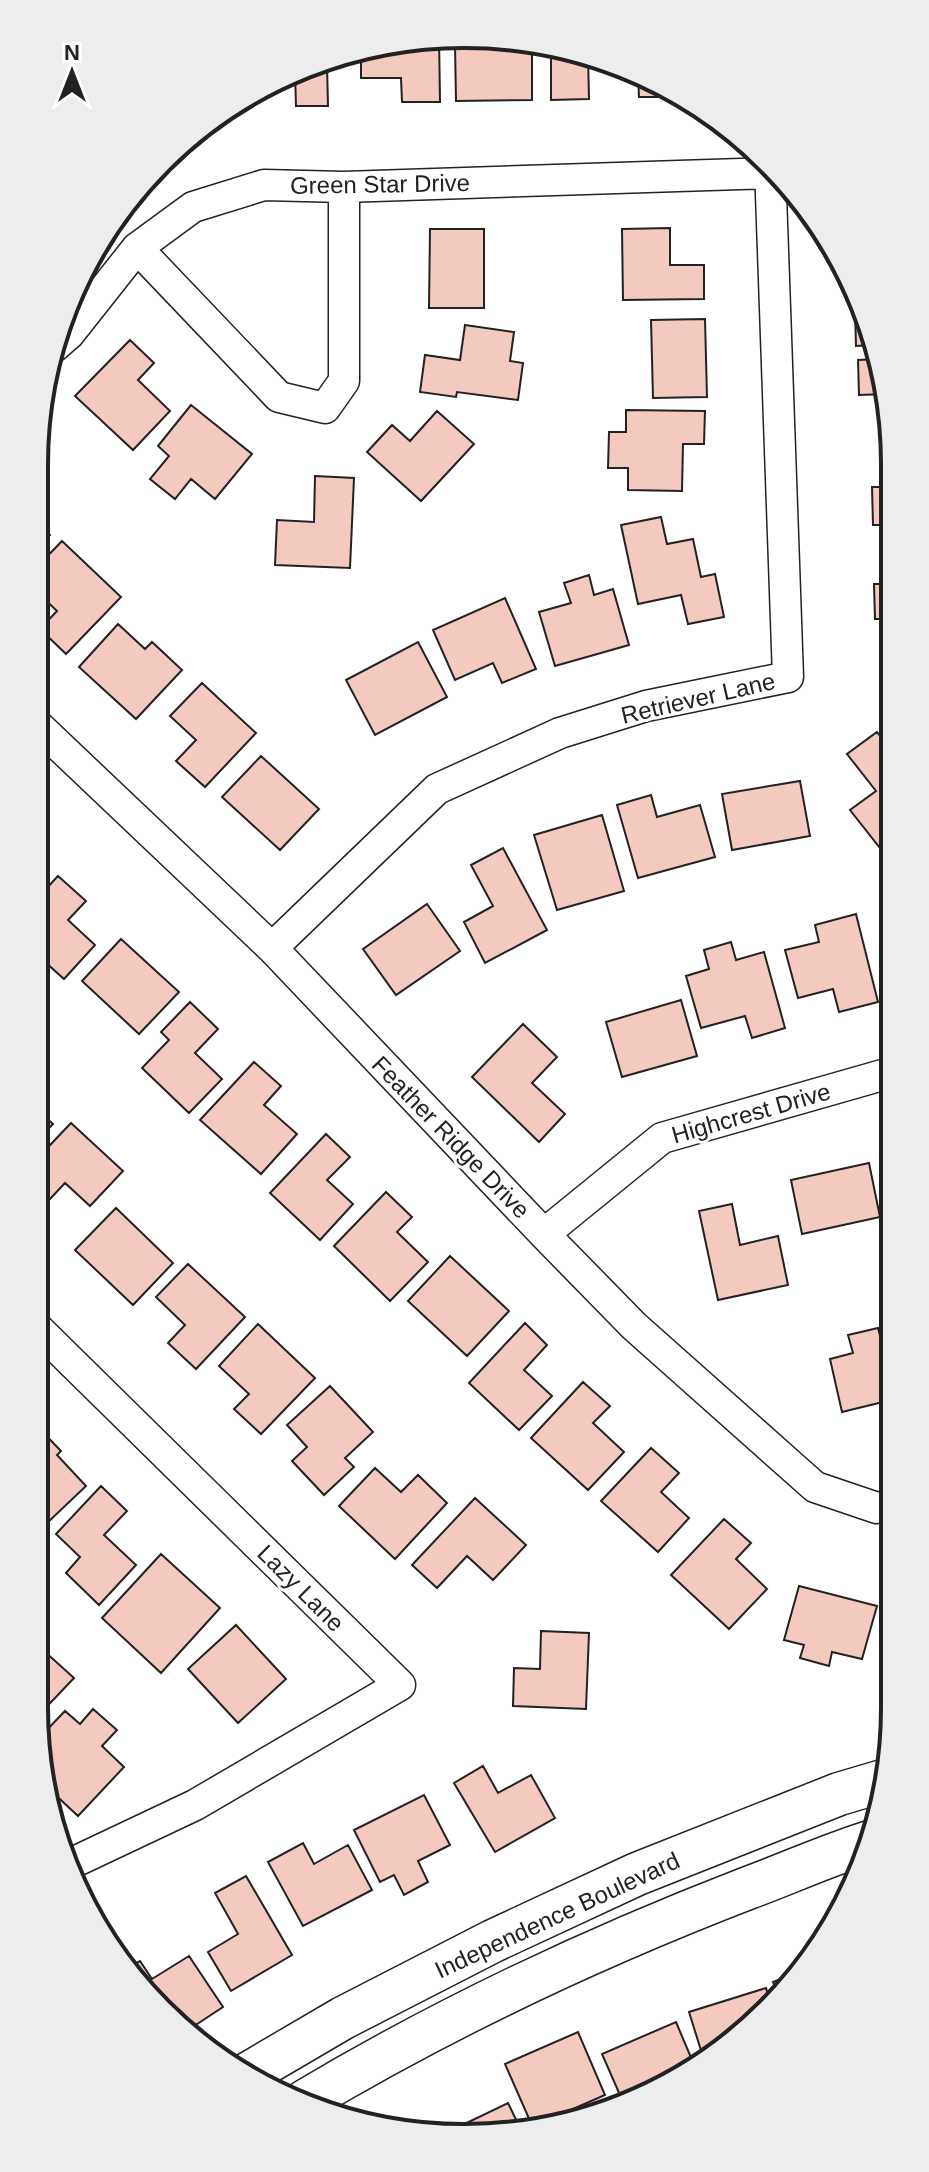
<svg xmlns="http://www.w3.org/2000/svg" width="929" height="2172" font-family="Helvetica,sans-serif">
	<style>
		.building { fill: #f3c9c0; stroke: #222; stroke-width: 2 }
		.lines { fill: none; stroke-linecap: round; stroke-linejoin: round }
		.minor-casing { stroke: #222; stroke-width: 33 }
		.secondary-casing { stroke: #222; stroke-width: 45 }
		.minor { stroke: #fff; stroke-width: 30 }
		.secondary { stroke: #fff; stroke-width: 42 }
		.labels { text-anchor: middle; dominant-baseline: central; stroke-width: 6; stroke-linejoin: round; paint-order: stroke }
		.street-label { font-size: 24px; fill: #222; stroke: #fff }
		.rim { fill: none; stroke: #222; stroke-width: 4 }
	</style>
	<rect width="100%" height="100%" fill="#fff"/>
	<path class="building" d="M439,35L440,102H402L401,78H361V55Z
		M487,42L532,48V100L456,101L455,45H487Z
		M551,50L588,55L589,99L551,100Z
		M327,64L328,106H296L295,73Z
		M638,76L674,95V97H639Z
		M670,228V265H704V299L623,300L622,229Z
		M430,229H484V308H429Z
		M865,310L874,345L856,346L855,311Z
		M705,319L707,397L653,398L651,320Z
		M465,325L514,332L510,361L523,363L518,400L457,392L456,397L420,392L425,355L460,360Z
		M130,340L154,363L138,380L170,411L133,450L75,396Z
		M878,359L887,394L859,395L858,360Z
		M191,405L252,454L215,499L191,479L175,499L150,479L169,456L158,446Z
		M626,410L705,411L704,444H683L682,491L628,490V468H608L609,432H626Z
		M437,411L474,444L421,501L367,452L392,425L410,441Z
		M885,448H891L892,525H873L872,487H886Z
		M315,476L354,478L350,568L275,565L277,520L314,522Z
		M661,517L667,544L693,539L701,577L715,574L724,617L688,624L681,595L638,604L621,525Z
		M34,520L50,535L34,552Z
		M62,541L121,597L66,654L40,629L57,611L34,589V570Z
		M589,575L594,595L613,589L629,645L555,666L539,612L571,603L564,583Z
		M874,584H892V619H875Z
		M505,598L536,669L502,683L493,663L455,680L433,630Z
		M118,624L145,649L152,642L182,670L136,719L79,667Z
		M418,642L447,697L375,735L346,680Z
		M885,676H892V711H886Z
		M202,683L256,733L205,787L176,761L196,740L170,716Z
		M877,732L892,752V839L880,848L850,810L876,791L847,754Z
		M261,756L319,809L280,850L222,797Z
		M800,781L810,836L732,850L722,794Z
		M651,795L657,817L700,805L715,857L638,878L617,805Z
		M602,815L624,891L557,910L534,835Z
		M503,848L547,930L485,963L464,922L493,906L471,865Z
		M58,876L86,901L68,920L95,945L64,979L34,952V902Z
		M427,904L460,951L396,995L363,949Z
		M856,914L878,1002L839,1012L833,989L798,998L785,950L819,942L815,925Z
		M893,916V965L882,919Z
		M121,939L179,992L139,1034L82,981Z
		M731,942L736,960L764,952L785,1028L752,1038L745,1016L701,1028L686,976L709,969L704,950Z
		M681,1000L697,1056L622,1077L606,1022Z
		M190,1002L218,1029L195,1053L222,1079L189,1113L142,1068L169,1040L161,1032Z
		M523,1024L557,1057L532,1083L565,1114L539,1142L472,1077Z
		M254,1062L281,1086L264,1105L297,1134L261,1174L200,1120Z
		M34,1107L53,1124L34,1144Z
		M71,1123L123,1171L90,1206L65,1183L35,1215L34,1162Z
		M326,1134L350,1157L327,1180L353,1204L320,1240L270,1193Z
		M869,1163L880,1217L802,1234L791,1180Z
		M386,1192L412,1217L397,1232L428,1262L390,1301L334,1246Z
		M732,1204L740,1245L778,1236L788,1285L718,1300L699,1211Z
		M116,1208L173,1263L133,1305L75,1250Z
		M450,1256L509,1311L467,1356L408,1301Z
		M188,1264L245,1317L196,1369L168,1343L185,1325L156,1297Z
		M525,1323L547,1345L524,1370L552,1396L519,1430L469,1383Z
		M258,1324L315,1378L261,1434L234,1409L249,1394L219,1366Z
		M878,1328L882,1344L894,1341V1422H892L887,1401L842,1412L830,1359L853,1353L848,1335Z
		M583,1382L610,1406L593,1423L624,1452L588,1490L531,1438Z
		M330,1386L373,1432L345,1458L354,1467L324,1495L292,1461L307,1447L287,1425Z
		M36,1425L61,1451L57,1455L86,1486L45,1525L34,1514V1427Z
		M651,1448L679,1473L661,1492L689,1518L658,1552L601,1501Z
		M375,1468L401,1492L418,1475L447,1503L395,1559L339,1506Z
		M101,1486L127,1511L104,1535L136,1565L99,1605L66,1573L80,1557L56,1534Z
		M475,1498L526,1545L493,1580L467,1556L437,1588L412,1565Z
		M724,1519L751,1543L736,1559L767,1589L729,1629L671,1575Z
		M161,1554L220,1608L161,1673L102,1618Z
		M799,1586L877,1606L862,1659L832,1652L829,1666L800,1658L804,1645L784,1640Z
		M236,1625L286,1679L238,1723L188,1669Z
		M541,1631L589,1633L586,1709L513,1706L514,1668L540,1669Z
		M43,1650L74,1678L36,1718L34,1659Z
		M93,1709L117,1730L102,1746L124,1767L78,1816L47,1787L39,1738L65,1711L80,1724Z
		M483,1766L498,1793L531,1775L555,1818L495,1852L454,1783Z
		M424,1795L450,1845L418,1861L428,1882L404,1895L394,1875L380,1882L354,1830Z
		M303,1843L314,1864L348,1845L372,1890L303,1926L268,1862Z
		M246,1876L292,1955L231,1991L208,1952L238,1934L215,1893Z
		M189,1956L223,2007L188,2030L141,1991L127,1968L140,1961L152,1979Z
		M800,1971L788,1991L780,1998L773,1982Z
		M766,1988L771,2005L704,2060L689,2012Z
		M676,2022L695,2067L679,2081L623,2102L602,2054Z
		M578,2032L605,2095L566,2112L571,2121L548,2130H534L505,2064Z
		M508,2103L521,2130H452Z"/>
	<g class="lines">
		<g class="minor-casing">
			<path id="minor" d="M137,248L279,397L325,408L344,381V187
				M54,347L69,334L137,248L193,207L264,185L344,187L770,173
				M34,722L272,948L544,1234L634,1326L815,1487L877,1508L894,1504
				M272,948L437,789L560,733L646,706L788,677L770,166
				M544,1234L662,1138L893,1072
				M34,1325L400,1685L195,1805L68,1865"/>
		</g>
		<g class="secondary-casing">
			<path id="secondary" d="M244,2076L343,2018L493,1941L637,1874L839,1794L883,1781
				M305,2101C446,2017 595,1947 748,1888C789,1873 830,1854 873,1841"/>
		</g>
		<use href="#minor" class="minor"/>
		<use href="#secondary" class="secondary"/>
	</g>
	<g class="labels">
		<g class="street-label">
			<text transform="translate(380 184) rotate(-1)">Green Star Drive</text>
			<text transform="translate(698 698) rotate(-13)">Retriever Lane</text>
			<text transform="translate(751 1113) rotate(-16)">Highcrest Drive</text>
			<text transform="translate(451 1137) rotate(46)">Feather Ridge Drive</text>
			<text transform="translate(301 1588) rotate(45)">Lazy Lane</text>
			<text transform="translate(557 1915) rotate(-25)">Independence Boulevard</text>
		</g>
	</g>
	<path d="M0 0H929V2172H0ZM464 48H465A416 416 0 0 1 881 464V1708A416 416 0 0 1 465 2124H464A416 416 0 0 1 48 1708V464A416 416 0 0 1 464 48Z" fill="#ededed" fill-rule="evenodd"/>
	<path class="rim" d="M464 48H465A416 416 0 0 1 881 464V1708A416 416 0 0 1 465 2124H464A416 416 0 0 1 48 1708V464A416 416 0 0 1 464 48Z"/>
	<g transform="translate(72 72)" stroke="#ffffff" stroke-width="6" paint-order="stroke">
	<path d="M0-6L14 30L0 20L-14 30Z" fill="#222222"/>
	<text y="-12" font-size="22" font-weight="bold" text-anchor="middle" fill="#222222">N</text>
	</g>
</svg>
